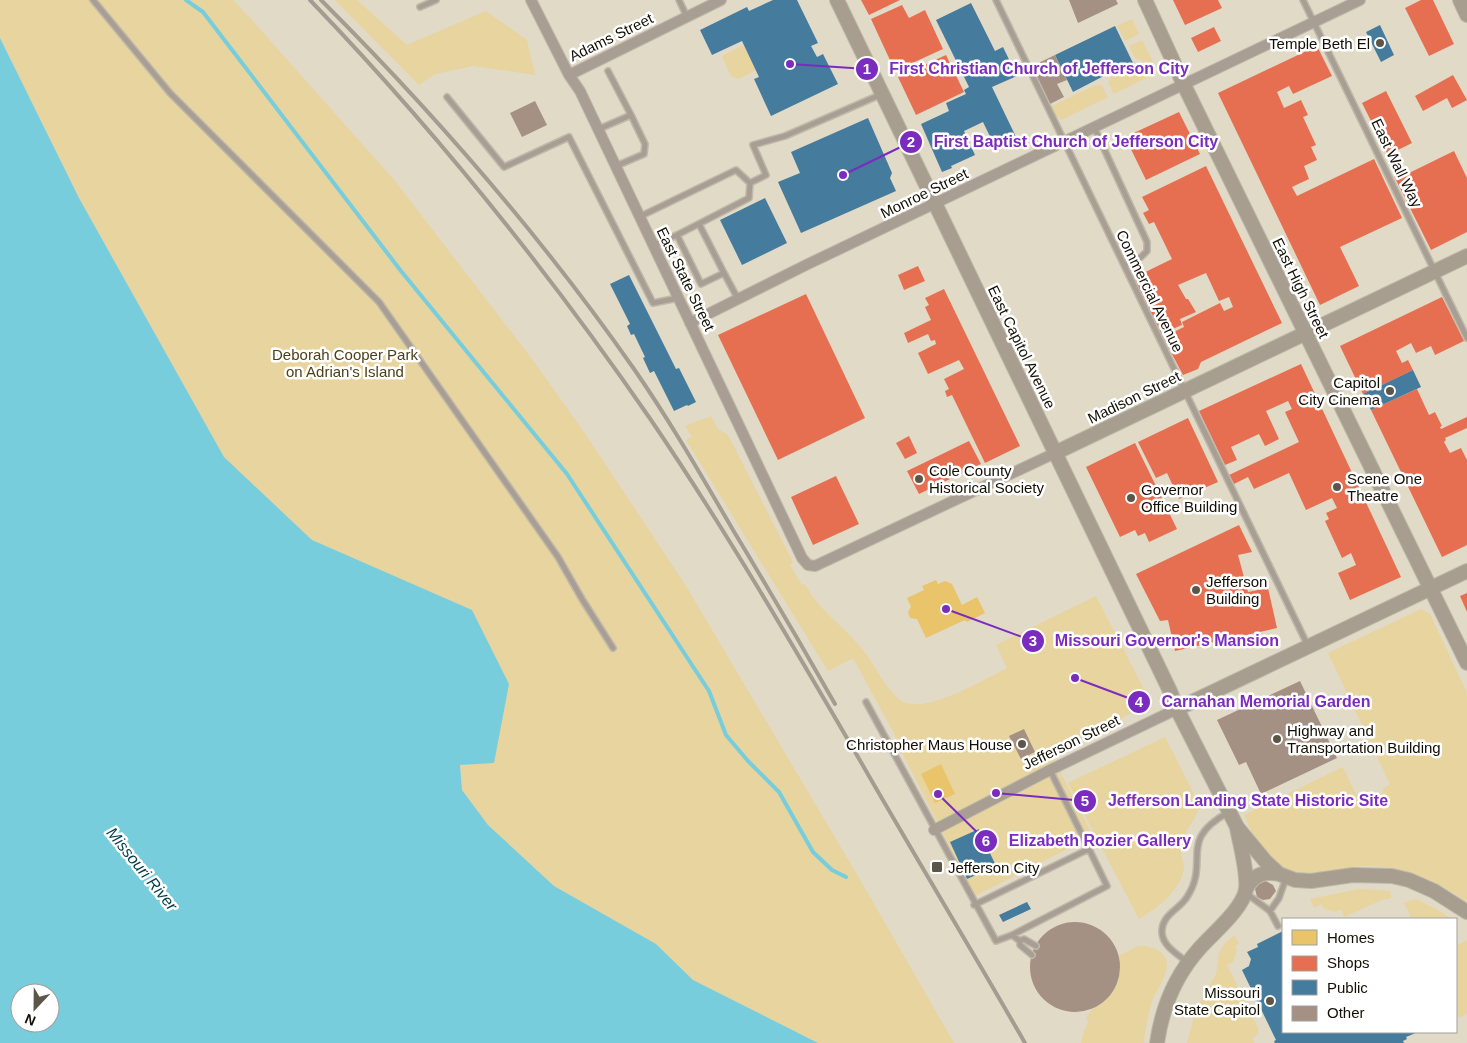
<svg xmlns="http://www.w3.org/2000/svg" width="1467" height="1043" font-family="Arial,sans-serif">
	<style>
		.green { fill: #e7d49e }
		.water { fill: #78cddd; fill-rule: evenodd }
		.homes { fill: #e9c46a }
		.shops { fill: #e76f51 }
		.public { fill: #457b9d }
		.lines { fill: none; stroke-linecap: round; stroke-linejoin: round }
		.stream { stroke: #78cddd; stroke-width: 4 }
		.building { fill: #a49184 }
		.lane-casing { stroke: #beb9aa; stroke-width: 8 }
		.street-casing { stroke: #beb9aa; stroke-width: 12 }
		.secondary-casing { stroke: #beb9aa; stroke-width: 16 }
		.lane { stroke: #a99e93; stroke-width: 5 }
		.street { stroke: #a99e93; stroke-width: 10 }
		.secondary { stroke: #a79e90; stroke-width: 14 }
		.rail { stroke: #a49c90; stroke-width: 4 }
		.poi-dot { fill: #5b5648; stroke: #fff; stroke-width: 2 }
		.labels { text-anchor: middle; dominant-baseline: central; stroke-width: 5; stroke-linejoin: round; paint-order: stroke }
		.street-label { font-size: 15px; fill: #130f04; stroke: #fff }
		.poi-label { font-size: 15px; fill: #130f04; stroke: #fff; text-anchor: start }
		.park-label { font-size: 15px; fill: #4d4019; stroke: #fff }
		.water-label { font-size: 16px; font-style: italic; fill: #003b48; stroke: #fff }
		.leader { fill: none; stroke: #7b2cbf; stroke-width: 2 }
		.callout-dot { fill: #7b2cbf; stroke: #fff; stroke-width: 2 }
		.mark-label { font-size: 15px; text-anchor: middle; font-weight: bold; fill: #fff }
		.callout-label { font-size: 16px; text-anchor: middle; font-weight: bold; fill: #7b2cbf; stroke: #fff; stroke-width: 5; stroke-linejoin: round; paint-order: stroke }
	</style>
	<rect width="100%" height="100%" fill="#e1dac7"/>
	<path class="green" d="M0,0H233L249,17L395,181L532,359L584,432L686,586L862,883L954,1043H818L693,980L656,944L554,886L488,825L462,790L460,764L472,611L312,540L224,457L79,198L0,38Z
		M335,0H357L407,45L486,11L527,40L535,75L473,66L435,74L419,85Z
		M1132,19L1139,34L1125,41L1117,26Z
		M1142,40L1153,62L1150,64L1135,58L1129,46Z
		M744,45L756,70L738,79L731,76L722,56Z
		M1139,64L1143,65L1141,70L1151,73L1152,75L1114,94L1108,83L1111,77Z
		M1096,85L1102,86L1108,97L1061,120L1059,117L1056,118L1050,107Z
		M711,416L718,429L728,435L793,562L790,565L802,585L805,584C818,610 845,627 863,650C876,666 884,687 900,700C922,717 985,679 1007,668L996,645L1096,596L1148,697L1145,706L1051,754L1093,836L975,896L900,749L902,748L853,658L828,671L686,440L692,437L685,426Z
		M1421,609L1430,614L1467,693V902C1438,881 1407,868 1372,866C1352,865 1334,872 1315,874C1291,876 1269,862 1257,843C1252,834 1248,824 1244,815L1343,767L1356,795L1367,790L1375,798L1381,796L1383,789L1390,784L1328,653Z
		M1165,737L1199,804C1199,817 1188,824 1185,836C1183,842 1181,849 1181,855C1182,859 1184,863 1184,867C1182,890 1157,908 1139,919L1068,783Z
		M1360,889L1389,891L1392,897L1388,899H1384L1344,917L1341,909L1335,912L1323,908L1321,904L1314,908L1310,899Z
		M1416,899L1443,913L1452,919H1412L1404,903Z
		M1235,935L1239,944L1235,946L1237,950L1233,962L1227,965L1258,1028V1034L1252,1039L1254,1043H1187L1195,1012L1216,974L1219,953L1225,943Z
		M1467,940V1014L1459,1018L1456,1011V946Z
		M1138,946C1150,945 1166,950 1167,965C1167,974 1156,992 1152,1001C1148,1015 1145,1029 1144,1043H1081L1084,1031L1089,1022L1086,1019C1091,1008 1094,1009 1102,1003C1117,991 1122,975 1119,956Z"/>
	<path class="water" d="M0,38L79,198L224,457L312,540L472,610L509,684L494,763L460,765L462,790L488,825L554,886L656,944L693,980L818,1043H0ZM20,993H50V1023H20Z"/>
	<path class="homes" d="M936,580L938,584L945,581L952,584L962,605L977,597L985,613L967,622L965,620L926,638L917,619L910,618L908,612L911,607L907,598L924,590L922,586Z
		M941,764L955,794L935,803L921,774Z"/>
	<path class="shops" d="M861,0H900L869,15Z
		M1173,0H1218L1222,8L1185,25Z
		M1421,0H1433L1454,44L1429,56L1405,8Z
		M902,5L909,18L925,10L943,49L895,71L871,19Z
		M1214,27L1221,41L1198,52L1191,38Z
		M1317,46L1332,76L1293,94L1289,86L1277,92L1284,108L1301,100L1308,115L1303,117L1316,145L1311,147L1317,160L1304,166L1309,179L1292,187L1297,196L1374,159L1402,218L1340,247L1359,286L1320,305L1218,93Z
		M946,55L964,92L916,115L898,77Z
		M1453,75L1467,100L1452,108L1447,98L1423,111L1415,96Z
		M1386,91L1412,143L1388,155L1362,103Z
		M1179,112L1200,154L1146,180L1125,137Z
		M1454,151L1467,178V232L1431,250L1394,176L1405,170L1407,174Z
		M1206,166L1282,323L1201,362L1198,369L1183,375L1163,337L1184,327L1182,322L1220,303L1224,311L1233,307L1229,297L1219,301L1206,273L1178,285L1186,299H1188L1196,312L1180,319L1182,325L1161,334L1133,278L1172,259L1154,222L1149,224L1143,213L1149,210L1142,197Z
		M918,266L925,281L904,290L898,275Z
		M944,289L1020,446L985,463L952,395L947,397L945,391L949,389L944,379L964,369L959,360L928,374L918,353L936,344L935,340L931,341L928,334L908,343L904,333L931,320L925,307L929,305L925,298Z
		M806,294L865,418L778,460L718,335Z
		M1442,297L1464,341L1435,355L1431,346L1416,353L1411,343L1396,351L1402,363L1408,360L1413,370L1363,394L1340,346Z
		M1301,364L1401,577L1350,600L1338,573L1356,565L1351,553L1342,558L1325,521L1329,519L1326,513L1337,508L1332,498L1306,510L1289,473L1254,489L1248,477L1234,484L1229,475L1299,442L1285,412L1292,409L1288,401L1266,411L1279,439L1265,446L1259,434L1231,447L1237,460L1225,465L1199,411Z
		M1417,389L1429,415L1435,412L1442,426L1440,427L1441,429L1467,417V428L1445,438L1446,440L1444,442L1450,453L1461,448L1467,460V545L1442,557L1371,410Z
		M1188,418L1218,482L1179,499L1167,473L1156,478L1138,442Z
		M909,436L917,453L905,459L896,443Z
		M969,441L981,464L919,494L907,471Z
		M1135,443L1177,529L1149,542L1145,533L1138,536L1135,530L1120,537L1086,467Z
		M836,476L859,524L813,545L791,497Z
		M1239,525L1252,552L1238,555L1248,592L1268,588L1277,628L1175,651L1168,620L1160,621L1136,574Z
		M1467,593V612L1460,596Z"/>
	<path class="public" d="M773,0H797L818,43L811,46L817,57L823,54L838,84L771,116L754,79L759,77L742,41L712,55L700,30L747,7L749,11Z
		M971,3L995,51L1003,47L1017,76L992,87L1017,139L996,149L983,122L964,131L975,155L951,166L952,168L942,172L921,124L949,111L946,103L966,94L964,90L969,87L936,20Z
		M1380,25L1394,55L1381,62L1366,32Z
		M1115,26L1133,63L1121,69V67L1073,92L1055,55Z
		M868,118L892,173L890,178L896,191L801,233L778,182L800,173L791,152Z
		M765,198L787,243L742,265L720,220Z
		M629,275L676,369L679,368L696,402L688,406L687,405L674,411L654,371L650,373L643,358L645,357L634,334L631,335L627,326L630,324L610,284Z
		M1413,370L1421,387L1371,410L1363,394Z
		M979,829L996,866L967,879L950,842Z
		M1027,902L1031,909L1003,922L999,915Z
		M1283,931V1032H1418L1406,1037L1407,1039L1403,1041L1404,1043H1275L1274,1041L1276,1040L1242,970L1249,966L1251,959L1247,952L1258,947L1257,944Z"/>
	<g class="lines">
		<path class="stream" d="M186,0L203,12L401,271L567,474L709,691L726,735L748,761L779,792L813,852L832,870L846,877"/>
	</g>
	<path class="building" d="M1069,0H1116L1118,4L1078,23Z
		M1055,55L1067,80L1057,84L1064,97L1048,105L1030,67Z
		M535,101L547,125L522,137L510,113Z
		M1300,681L1337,758L1261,794L1246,762L1239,765L1217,720Z
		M1024,729L1035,752L1021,759L1009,736Z
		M1264,880L1273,885L1276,891L1270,899L1263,900L1257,897L1255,889L1260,881Z
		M1030 967a45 45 0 1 1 90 0a45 45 0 1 1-90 0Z"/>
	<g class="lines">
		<g class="lane-casing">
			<path id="lane" d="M93,0L170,93L379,302L558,557L582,599L613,648
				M679,0L687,17
				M996,0L1308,646
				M1303,0L1467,338
				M420,7L436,0
				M608,71L631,115
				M447,97L504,167L569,137L653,303L678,298
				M1094,127L1147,242V251L1141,257L1124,265
				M599,129L631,115L645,144L644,154L616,166
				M750,183L766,175L753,145L785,136L882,94
				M639,217L736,170L750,183
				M699,224L724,273L701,284L677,235L749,198L750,183
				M652,246L677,235
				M724,273L738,299
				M866,702L996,941L1012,935L1107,886L1089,849
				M1247,894L1270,911L1279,898L1286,878
				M974,905L1089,849L1050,770
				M1270,911L1278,926
				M1012,935L1020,941V945L1032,955
				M1020,941L1024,939L1036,946
				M1187,962C1176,953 1161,945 1162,930C1163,914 1180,909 1187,897C1211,860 1176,841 1229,812"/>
		</g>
		<g class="street-casing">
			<path id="street" d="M531,0L569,75L580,91L802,558L808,565L815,566L1055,453
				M569,75L721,0
				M690,323L806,265L1360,0
				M934,830L1050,770L1177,709"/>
		</g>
		<g class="secondary-casing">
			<path id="secondary" d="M837,0L1170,691L1177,709L1237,827L1266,862L1279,874L1295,880L1311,881L1353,875L1392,876L1409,880L1434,891L1467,912
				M1145,0L1184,85L1467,663
				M1460,0L1467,15
				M1055,453L1467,256
				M1177,709L1467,571
				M1246,889C1253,875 1264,871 1279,874
				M1157,1043C1162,1008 1175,976 1199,949C1212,934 1243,909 1246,889C1248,873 1240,844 1237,828"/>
		</g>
		<use href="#lane" class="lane"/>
		<use href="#street" class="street"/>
		<use href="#secondary" class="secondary"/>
		<path class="rail" d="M310,0C435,130 549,272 651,420C725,529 792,644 858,757C913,853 970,947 1025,1043
			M321,0C435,114 542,237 634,369C670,421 701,475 733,530C768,588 802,646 835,704"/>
	</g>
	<g class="poi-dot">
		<circle cx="1380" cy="43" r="5"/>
		<circle cx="1390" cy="391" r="5"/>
		<circle cx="919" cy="479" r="5"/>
		<circle cx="1337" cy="487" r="5"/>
		<circle cx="1131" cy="498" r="5"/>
		<circle cx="1196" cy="590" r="5"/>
		<circle cx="1277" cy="739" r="5"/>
		<circle cx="1022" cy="744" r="5"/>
		<rect x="931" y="861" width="12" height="12" rx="2.5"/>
		<circle cx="1270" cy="1001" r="5"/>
	</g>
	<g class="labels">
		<g class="street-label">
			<text transform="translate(611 37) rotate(-26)">Adams Street</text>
			<text transform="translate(1397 163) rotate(64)">East Wall Way</text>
			<text transform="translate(924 193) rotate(-26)">Monroe Street</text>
			<text transform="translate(686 279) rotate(64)">East State Street</text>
			<text transform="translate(1301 288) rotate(64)">East High Street</text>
			<text transform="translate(1150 291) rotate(64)">Commercial Avenue</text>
			<text transform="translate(1022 347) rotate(64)">East Capitol Avenue</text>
			<text transform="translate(1134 397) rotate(-26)">Madison Street</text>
			<text transform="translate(1071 742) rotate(-26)">Jefferson Street</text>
		</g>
		<g class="poi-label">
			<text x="1370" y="43" text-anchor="end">Temple Beth El</text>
			<text x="1380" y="382" text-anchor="end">Capitol<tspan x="1380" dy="17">City Cinema</tspan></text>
			<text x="929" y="470">Cole County<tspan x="929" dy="17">Historical Society</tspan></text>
			<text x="1347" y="478">Scene One<tspan x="1347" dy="17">Theatre</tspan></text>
			<text x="1141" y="489">Governor<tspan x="1141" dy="17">Office Building</tspan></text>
			<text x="1206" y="581">Jefferson<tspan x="1206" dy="17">Building</tspan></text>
			<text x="1287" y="730">Highway and<tspan x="1287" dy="17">Transportation Building</tspan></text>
			<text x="1012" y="744" text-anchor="end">Christopher Maus House</text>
			<text x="948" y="867">Jefferson City</text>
			<text x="1260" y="992" text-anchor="end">Missouri<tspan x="1260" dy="17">State Capitol</tspan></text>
		</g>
		<g class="park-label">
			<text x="345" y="354">Deborah Cooper Park<tspan x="345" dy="17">on Adrian's Island</tspan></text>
		</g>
		<g class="water-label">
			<text transform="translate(142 869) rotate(51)">Missouri River</text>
		</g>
	</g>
	<path class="leader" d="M790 64L867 69M843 175L911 142M946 609L1033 641M1075 678L1139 702M996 793L1085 801M938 794L986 841"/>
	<g class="callout-dot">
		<circle cx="790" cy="64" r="5"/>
		<circle cx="843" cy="175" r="5"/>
		<circle cx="946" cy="609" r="5"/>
		<circle cx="1075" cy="678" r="5"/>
		<circle cx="996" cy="793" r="5"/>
		<circle cx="938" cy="794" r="5"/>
		<circle cx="867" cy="69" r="12"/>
		<circle cx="911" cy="142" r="12"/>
		<circle cx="1033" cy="641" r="12"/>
		<circle cx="1139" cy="702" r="12"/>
		<circle cx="1085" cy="801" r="12"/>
		<circle cx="986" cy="841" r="12"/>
	</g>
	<g class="mark-label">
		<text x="867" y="74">1</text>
		<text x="911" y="147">2</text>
		<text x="1033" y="646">3</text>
		<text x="1139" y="707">4</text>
		<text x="1085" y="806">5</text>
		<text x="986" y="846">6</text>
	</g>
	<g class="callout-label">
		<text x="1039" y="74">First Christian Church of Jefferson City</text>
		<text x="1076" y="147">First Baptist Church of Jefferson City</text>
		<text x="1167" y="646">Missouri Governor's Mansion</text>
		<text x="1266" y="707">Carnahan Memorial Garden</text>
		<text x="1248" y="806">Jefferson Landing State Historic Site</text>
		<text x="1100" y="846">Elizabeth Rozier Gallery</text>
	</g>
	<rect x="1282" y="918" width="175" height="115" fill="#ffffff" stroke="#a19f9b"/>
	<rect x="1292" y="930" width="25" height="15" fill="#e9c46a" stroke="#a19f9b"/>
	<text x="1327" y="943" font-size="15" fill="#130f04">Homes</text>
	<rect x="1292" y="956" width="25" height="15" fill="#e76f51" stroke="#a19f9b"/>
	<text x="1327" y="968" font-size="15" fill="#130f04">Shops</text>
	<rect x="1292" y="980" width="25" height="15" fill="#457b9d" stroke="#a19f9b"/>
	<text x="1327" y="993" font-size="15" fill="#130f04">Public</text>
	<rect x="1292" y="1006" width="25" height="15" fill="#a49184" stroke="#a19f9b"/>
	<text x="1327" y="1018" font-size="15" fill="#130f04">Other</text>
	<g transform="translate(35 1008) rotate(202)"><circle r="24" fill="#ffffff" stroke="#a19f9b"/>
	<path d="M0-4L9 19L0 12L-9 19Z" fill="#5b5648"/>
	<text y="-8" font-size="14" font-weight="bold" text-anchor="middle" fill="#130f04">N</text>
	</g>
</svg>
